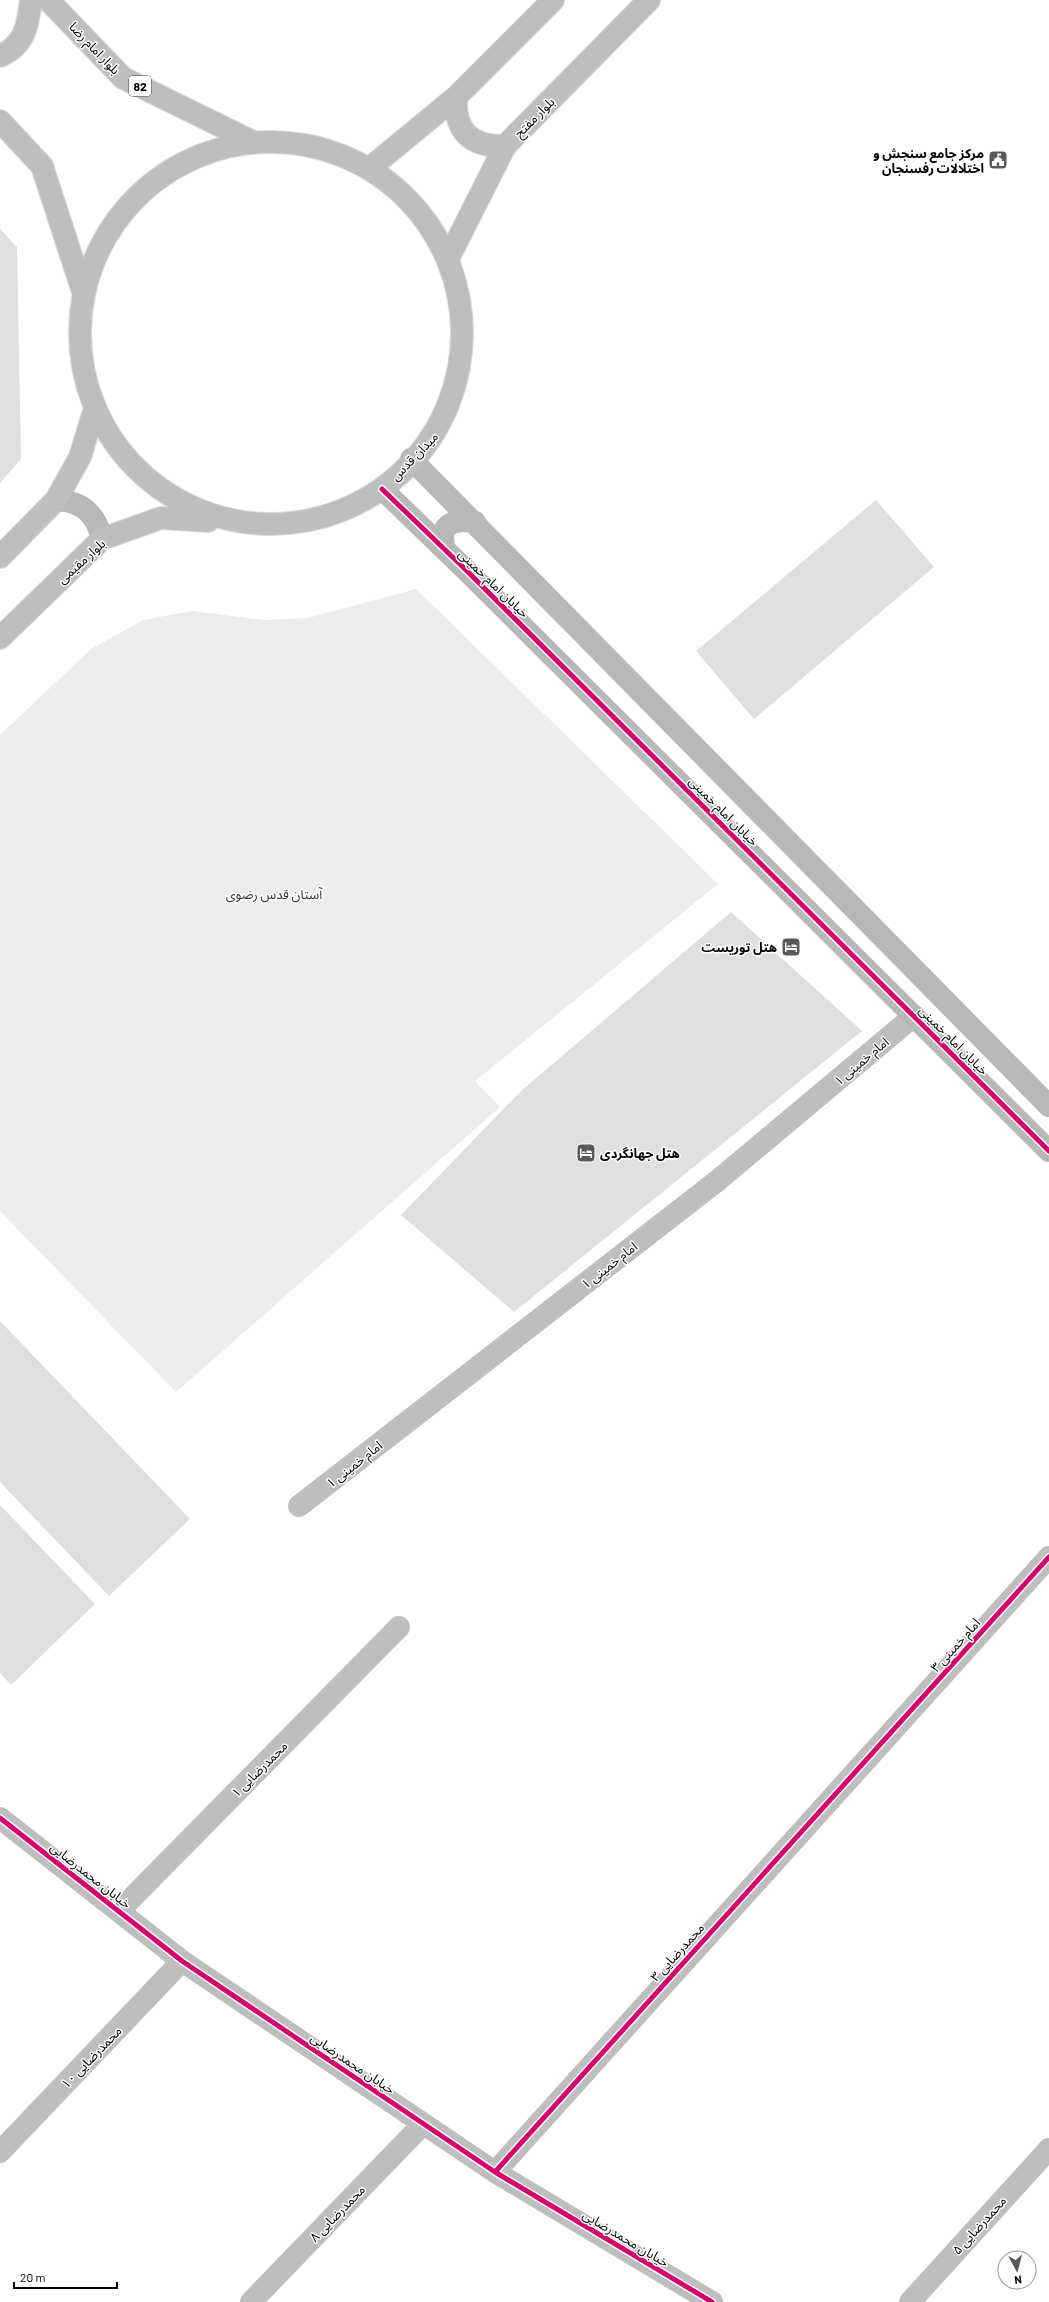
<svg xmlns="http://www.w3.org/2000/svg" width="1049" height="2302" font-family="Barlow,'Noto Sans Arabic',sans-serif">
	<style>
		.green { fill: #ececec }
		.building { fill: #dfdfdf }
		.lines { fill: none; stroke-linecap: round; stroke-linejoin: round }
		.primary-casing { stroke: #dbdbdb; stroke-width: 24 }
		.street { stroke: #bebebe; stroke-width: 22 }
		.secondary { stroke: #b8b8b8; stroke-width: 22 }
		.primary { stroke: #bebebe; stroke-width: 22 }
		.cycleway-casing { stroke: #fff; stroke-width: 8 }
		.cycleway { stroke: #d6006c; stroke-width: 5 }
		.labels { text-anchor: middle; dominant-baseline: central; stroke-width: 3; stroke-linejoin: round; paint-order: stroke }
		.shield { fill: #fff; stroke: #4c4c4c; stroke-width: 1 }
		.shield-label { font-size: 12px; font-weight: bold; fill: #000 }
		.street-label { font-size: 13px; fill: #000; stroke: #fff }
		.poi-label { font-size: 13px; font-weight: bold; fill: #000; stroke: #fff; text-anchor: end }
		.park-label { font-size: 13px; fill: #333; stroke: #fff }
	</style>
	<rect width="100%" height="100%" fill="#fff"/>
	<path class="green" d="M416,589L718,884L475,1081L500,1107L176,1392L0,1211V735L91,649L143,620L192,611L265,620L308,618Z"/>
	<path class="building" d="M0,229L17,247L21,459L0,483Z
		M876,500L934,567L754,719L696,651Z
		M731,912L862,1031L514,1312L401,1215L521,1091Z
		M0,1321L190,1519L109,1596L0,1482Z
		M0,1505L95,1604L11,1685L0,1673Z"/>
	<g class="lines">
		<g class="primary-casing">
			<path id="primary" d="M48,0L123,78L253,142
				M0,56C25,45 28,25 31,0
				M456,97C454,131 471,147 505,146
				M0,121L42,166L83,292
				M80 333a191 191 0 1 1 382 0a191 191 0 1 1-382 0Z
				M370,168L456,97L553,0
				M449,257L505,146L649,0
				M0,557L56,500L80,457L94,411
				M0,638L102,539L161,518L208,521"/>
		</g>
		<path class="street" d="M299,1506L717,1181L914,1016
			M0,1818L182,1961L495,2172L712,2302
			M119,1911L399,1627
			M0,2152L182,1961
			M495,2172L1049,1557
			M251,2302L423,2124
			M910,2302L1049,2149"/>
		<path class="secondary" d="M411,459L1049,1106
			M382,489L467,571L1049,1151
			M56,500C82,501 96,514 102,539
			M445,550C438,524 451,519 475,522"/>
		<use href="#primary" class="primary"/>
		<g class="cycleway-casing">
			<path id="cycleway" d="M382,489L467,571L1049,1151
				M0,1818L182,1961L495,2172L712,2302
				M495,2172L1049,1557"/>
		</g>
		<use href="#cycleway" class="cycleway"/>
	</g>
	<defs>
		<g id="civic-square" transform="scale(1)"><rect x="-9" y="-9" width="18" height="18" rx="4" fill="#595959" stroke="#fff"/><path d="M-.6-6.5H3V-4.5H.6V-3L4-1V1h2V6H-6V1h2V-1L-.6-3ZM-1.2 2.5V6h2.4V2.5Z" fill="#fff"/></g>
		<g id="hotel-square" transform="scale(1)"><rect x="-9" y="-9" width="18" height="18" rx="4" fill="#595959" stroke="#fff"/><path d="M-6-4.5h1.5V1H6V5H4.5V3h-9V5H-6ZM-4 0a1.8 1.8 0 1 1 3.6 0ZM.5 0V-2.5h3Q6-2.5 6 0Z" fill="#fff"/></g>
	</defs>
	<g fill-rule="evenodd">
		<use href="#civic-square" x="998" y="160"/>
		<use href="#hotel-square" x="791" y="947"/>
		<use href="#hotel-square" x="586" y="1153"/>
	</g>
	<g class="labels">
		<rect class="shield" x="129" y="76" width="22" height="20" rx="3"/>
		<g class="shield-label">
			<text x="140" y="86">82</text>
		</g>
		<g class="street-label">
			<text transform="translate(95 48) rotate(46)">بلوار امام رضا</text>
			<text transform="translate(534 117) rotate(-45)">بلوار مفتح</text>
			<text transform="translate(414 456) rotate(-46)">میدان قدس</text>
			<text transform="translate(81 561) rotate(-42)">بلوار مقیمی</text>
			<text transform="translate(494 583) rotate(44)">خیابان امام خمینی</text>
			<text transform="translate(724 811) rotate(45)">خیابان امام خمینی</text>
			<text transform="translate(954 1040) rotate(45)">خیابان امام خمینی</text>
			<text transform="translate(861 1061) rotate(-40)">امام خمینی ۱</text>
			<text transform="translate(609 1265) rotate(-38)">امام خمینی ۱</text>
			<text transform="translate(354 1464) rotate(-38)">امام خمینی ۱</text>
			<text transform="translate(955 1645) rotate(-48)">امام خمینی ۳</text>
			<text transform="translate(259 1769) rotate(-45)">محمدرضایی ۱</text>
			<text transform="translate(91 1875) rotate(38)">خیابان محمدرضایی</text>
			<text transform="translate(677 1952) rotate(-48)">محمدرضایی ۳</text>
			<text transform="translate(91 2057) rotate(-46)">محمدرضایی ۱۰</text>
			<text transform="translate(353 2063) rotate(34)">خیابان محمدرضایی</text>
			<text transform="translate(337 2213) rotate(-46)">محمدرضایی ۸</text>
			<text transform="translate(979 2225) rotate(-48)">محمدرضایی ۵</text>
			<text transform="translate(626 2238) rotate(31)">خیابان محمدرضایی</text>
		</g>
		<g class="poi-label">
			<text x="984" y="153">مرکز جامع سنجش و<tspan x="984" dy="15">اختلالات رفسنجان</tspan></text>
			<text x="777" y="947">هتل توریست</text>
			<text x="600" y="1153" text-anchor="start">هتل جهانگردی</text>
		</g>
		<g class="park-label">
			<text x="274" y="894">آستان قدس رضوی</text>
		</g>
	</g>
	<g transform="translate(1017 2270) rotate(173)"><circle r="19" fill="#ffffff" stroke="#999999"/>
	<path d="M0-3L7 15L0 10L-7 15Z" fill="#595959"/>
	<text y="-6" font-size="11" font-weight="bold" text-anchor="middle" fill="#000000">N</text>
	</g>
	<path d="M14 2282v6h103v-6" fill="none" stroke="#000000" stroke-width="2"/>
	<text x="20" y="2282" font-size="12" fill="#000000" stroke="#ffffff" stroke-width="3" paint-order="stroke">20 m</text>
</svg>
